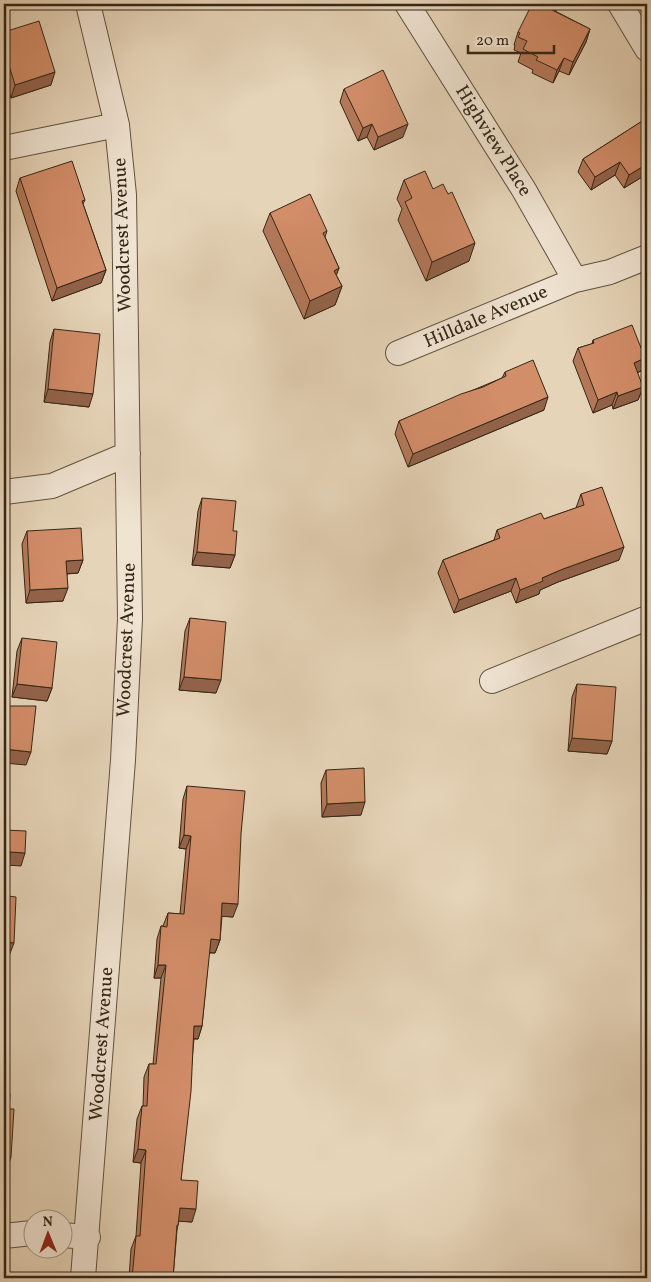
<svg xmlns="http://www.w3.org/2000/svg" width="651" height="1282" font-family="Vollkorn,serif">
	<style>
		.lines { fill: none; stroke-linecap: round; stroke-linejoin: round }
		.minor-casing { stroke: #61523e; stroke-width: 26 }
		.minor { stroke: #efe3d1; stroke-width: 24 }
		.wall { fill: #b5795a; stroke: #352615 }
		.shaded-wall { fill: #93634a; stroke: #352615 }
		.building { fill: #d28d69; stroke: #352615 }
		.labels { text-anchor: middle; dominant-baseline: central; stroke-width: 4; stroke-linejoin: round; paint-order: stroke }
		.street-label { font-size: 19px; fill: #352615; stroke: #efe3d1 }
	</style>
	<rect width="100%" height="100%" fill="#e6d4b8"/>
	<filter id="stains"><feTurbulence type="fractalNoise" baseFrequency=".004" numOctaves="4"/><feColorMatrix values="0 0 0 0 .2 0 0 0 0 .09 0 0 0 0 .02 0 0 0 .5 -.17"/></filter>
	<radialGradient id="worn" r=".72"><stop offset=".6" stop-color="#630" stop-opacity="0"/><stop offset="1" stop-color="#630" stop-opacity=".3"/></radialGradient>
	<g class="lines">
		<g class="minor-casing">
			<path id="minor" d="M407,4L524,190L575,280
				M620,4L647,49
				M4,148L117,125
				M398,353L575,280L610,272L647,257
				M4,492L52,486L128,454
				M492,681L647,618
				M62,1235L88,1237
				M4,1236L32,1233
				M83,1278L123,760L130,619L124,195L117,125L88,4"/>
		</g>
		<use href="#minor" class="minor"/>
	</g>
	<path class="wall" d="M566,4L555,11L590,29L586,42L569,75L559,71L553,83L532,73L533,70L518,62L521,53L514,50L515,45H514L518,32Z
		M4,32L51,85L11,98L4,76Z
		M344,89L403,137L374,150L367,137L358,141L340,102Z
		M647,118V174L624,188L615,175L591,190L578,172L583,159Z
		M20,178L85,200L83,204L106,270L101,283L52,301L16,191Z
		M404,180L433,189L469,261L426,281L398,220L402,209L397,199Z
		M270,213L327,231L325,237L339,268L336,275L342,286L335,305L304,319L263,231Z
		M54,329L89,407L44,402L50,342Z
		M593,340L645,358L641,371L637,373L643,387L638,400L613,409L612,405L593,413L573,361L578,348L592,344Z
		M505,372L544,410L408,467L395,434L399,421L502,378Z
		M581,494L619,560L558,582L540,590L539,594L516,603L511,591L454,613L438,573L443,560L494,540L497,530L544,519L576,508Z
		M202,498L235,555L230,568L192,565L198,511Z
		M27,531L83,560L78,573L67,574L63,601L26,603L22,544Z
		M190,618L216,693L179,690L185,631Z
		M22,638L52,688L47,701L12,697L17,651Z
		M577,684L612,741L607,754L568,751L572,697Z
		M326,770L361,815L322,817L321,783Z
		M187,786L233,917L222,916L220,940L215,953H209L202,1026L198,1039H194L181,1180L192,1222L179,1221L177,1230L173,1278H129L131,1249L136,1236L141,1163L133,1162L137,1119L142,1106H143L144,1077L149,1064H153L161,978H154L157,939L161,926H163L168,913L180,914L186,849L179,848L183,799Z"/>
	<path class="shaded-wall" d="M550,4H566L541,19L546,7Z
		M590,29L586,42L569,75L573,62Z
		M564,58L559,71L553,83L557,70Z
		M55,72L51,85L11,98L15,85Z
		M372,124L367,137L358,141L363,128Z
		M408,124L403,137L374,150L378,137Z
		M620,162L615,175L591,190L595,177Z
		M647,164V174L624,188L629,175Z
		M475,243L469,261L426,281L432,262Z
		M339,268L332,287L334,271Z
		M106,270L101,283L52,301L57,288Z
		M342,286L335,305L304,319L310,301Z
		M645,358L641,371L629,376L634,363Z
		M643,387L638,400L613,409L618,396Z
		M48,389L93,394L89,407L44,402Z
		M617,392L612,405L593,413L598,400Z
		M548,397L544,410L408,467L413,454Z
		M624,547L619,560L558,582L540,590L539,594L516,603L520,590L542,578L563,569Z
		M197,552L235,555L230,568L192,565Z
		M83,560L78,573L62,574L66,561Z
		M516,578L511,591L454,613L459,600Z
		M68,588L63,601L26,603L30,590Z
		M184,677L221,680L216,693L179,690Z
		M17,684L52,688L47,701L12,697Z
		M572,738L612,741L607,754L568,751Z
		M4,749L31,752L26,765L4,763Z
		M365,802L361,815L322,817L327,804Z
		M184,835L191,836L186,849L179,848Z
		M10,852L25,853L21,866L6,865Z
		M222,903L238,904L233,917L218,916Z
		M211,939L220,940L215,953L206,952Z
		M4,942L14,943L9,956L4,955Z
		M158,965H166L161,978H154Z
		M194,1026H202L198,1039L190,1038Z
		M138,1149L146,1150L141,1163L133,1162Z
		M4,1156L11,1157L7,1170L4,1169Z
		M180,1208L196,1209L192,1222L175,1221Z"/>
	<path class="building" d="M532,4H550L546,7L590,29L573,62L564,58L557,70L536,60L538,57L523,49L527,41L518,37L520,33L518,32Z
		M39,21L55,72L15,85L4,49V32Z
		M383,70L408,124L378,137L372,124L363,128L344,89Z
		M647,118V164L629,175L620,162L595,177L583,159Z
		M72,161L85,200L82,201L106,270L57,288L20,178Z
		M425,171L433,189L443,184L448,194L452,192L475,243L432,262L405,202L412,198L404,180Z
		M310,194L327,231L323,233L339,268L334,271L342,286L310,301L270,213Z
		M632,325L645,358L634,363L643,387L618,396L617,392L598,400L578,348L594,343L593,340Z
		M54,329L100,334L93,394L48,389Z
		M533,360L548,397L413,454L399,421L461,394L483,387L506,376L505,372Z
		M602,487L624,547L563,569L542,578L543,581L520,590L516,578L459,600L443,560L500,538L497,530L541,513L544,519L584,505L581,494Z
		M202,498L236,501L233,531H237L235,555L197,552Z
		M81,528L83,560L66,561L68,588L30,590L27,531Z
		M190,618L226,622L221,680L184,677Z
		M22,638L57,642L52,688L17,684Z
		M577,684L616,687L612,741L572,738Z
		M4,706H36L31,752L4,749Z
		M364,768L365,802L327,804L326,770Z
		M187,786L245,791L241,834L238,904L222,903L220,940L211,939L202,1026H194L191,1091L181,1180L198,1181L196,1209L180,1208L178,1225H177L173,1278H132L136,1236H140L146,1150L138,1149L142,1106H147L149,1064H156L166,965H158L161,926L167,927L168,913L184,914L191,836L184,835Z
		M4,830L26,831L25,853L10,852L8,896L16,897L14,943L4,942Z
		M4,1093L10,1094L9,1109H14L11,1157L4,1156V1163Z"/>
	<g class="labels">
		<g class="street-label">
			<text transform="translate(493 141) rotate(58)">Highview Place</text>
			<text transform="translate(123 235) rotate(-92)">Woodcrest Avenue</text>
			<text transform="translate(486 317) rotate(-23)">Hilldale Avenue</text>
			<text transform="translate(127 640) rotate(-88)">Woodcrest Avenue</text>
			<text transform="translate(102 1044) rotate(-86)">Woodcrest Avenue</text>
		</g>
	</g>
	<rect width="651" height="1282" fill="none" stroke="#e6d4b8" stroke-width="20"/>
	<rect x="5" y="5" width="641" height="1272" fill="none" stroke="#352615" stroke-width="2.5"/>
	<rect x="10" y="10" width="631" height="1262" fill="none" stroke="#352615"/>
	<g transform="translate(48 1234) rotate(359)"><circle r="24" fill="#efe3d1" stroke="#a59786"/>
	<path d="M0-4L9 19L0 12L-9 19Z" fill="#8f2418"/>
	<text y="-8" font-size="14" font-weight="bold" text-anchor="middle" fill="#352615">N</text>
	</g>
	<path d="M468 45v8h86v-8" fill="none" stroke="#352615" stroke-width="2.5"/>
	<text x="476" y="45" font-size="15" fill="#352615" stroke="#efe3d1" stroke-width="4" paint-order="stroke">20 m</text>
	<rect width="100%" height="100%" filter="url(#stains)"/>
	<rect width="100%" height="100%" fill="url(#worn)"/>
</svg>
